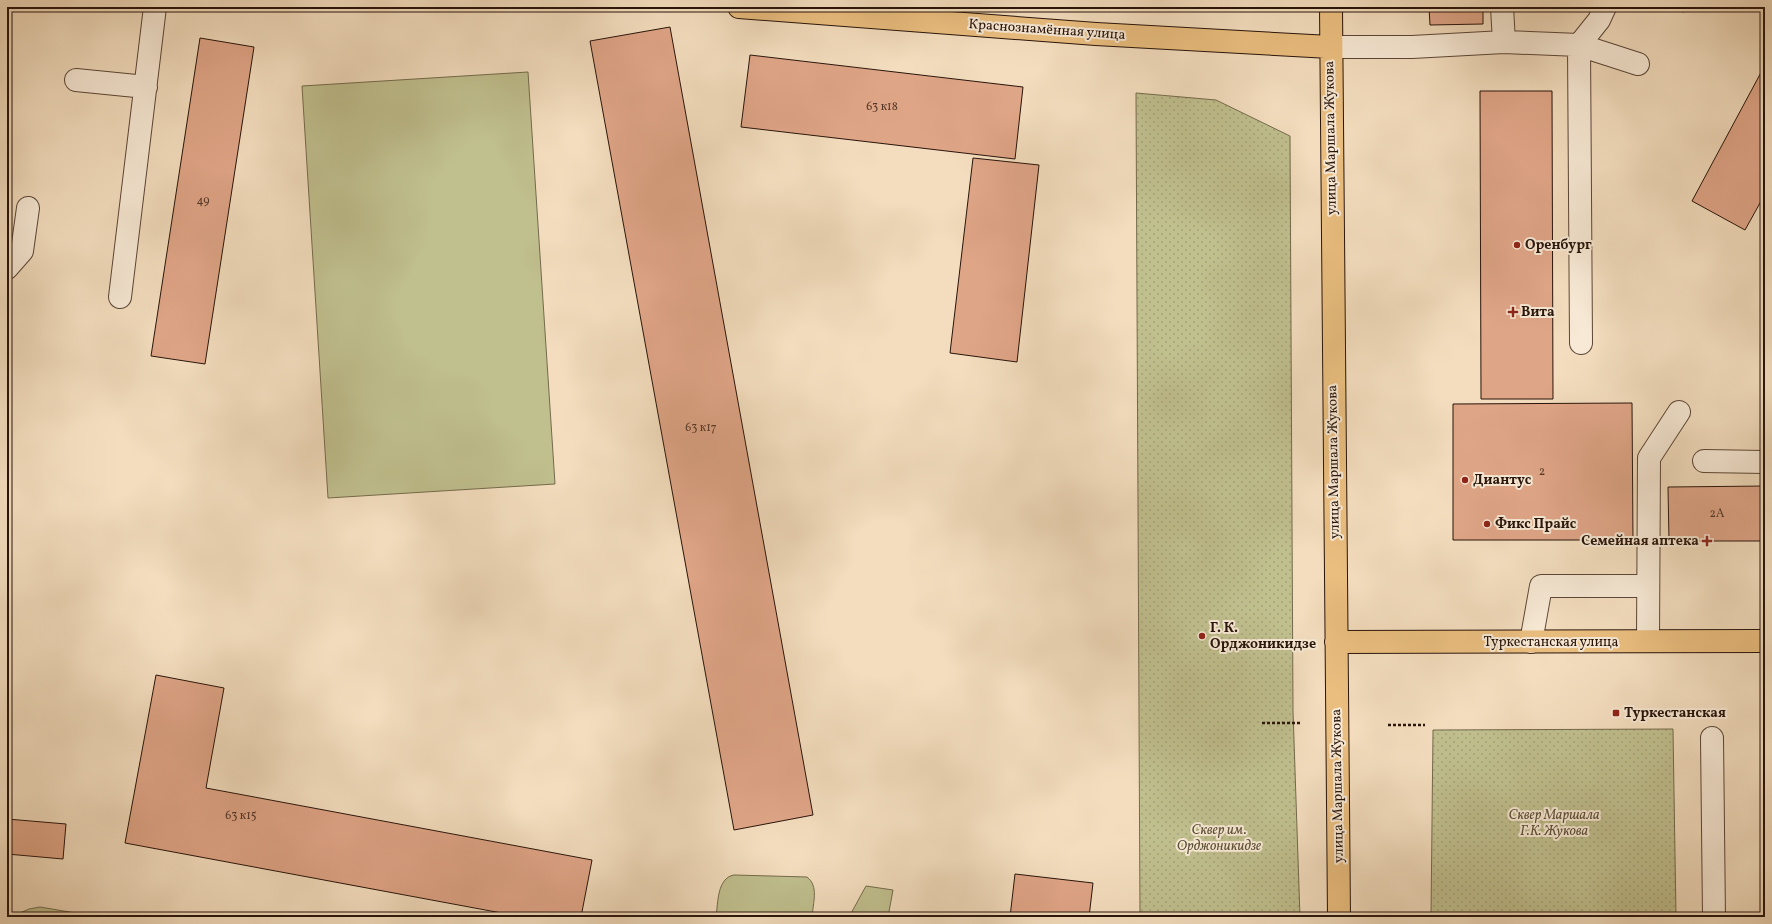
<svg xmlns="http://www.w3.org/2000/svg" width="1772" height="924" font-family="Vollkorn,serif">
	<style>
		.green { fill: #c0bf8e; stroke: #746a4c }
		.park { fill: url(#park-dots); stroke: #746a4c }
		.building { fill: #dfa587; stroke: #28140a }
		.lines { fill: none; stroke-linecap: round; stroke-linejoin: round }
		.minor-casing { stroke: #5b4637; stroke-width: 24 }
		.major-casing { stroke: #28140a; stroke-width: 24 }
		.path { stroke: #28140a; stroke-width: 2.5; stroke-dasharray: 3 2; stroke-linecap: butt }
		.minor { stroke: #f7e9d5; stroke-width: 22 }
		.major { stroke: #eabe7f; stroke-width: 22 }
		.poi-dot { fill: #8f2418; stroke: #f7e9d5; stroke-width: 1.5 }
		.labels { text-anchor: middle; dominant-baseline: central; stroke-width: 4; stroke-linejoin: round; paint-order: stroke }
		.number-label { font-size: 12px; fill: #563829 }
		.street-label { font-size: 14px; fill: #28140a; stroke: #f7e9d5 }
		.poi-label { font-size: 14px; font-weight: bold; fill: #28140a; stroke: #f7e9d5; text-anchor: start }
		.park-label { font-size: 14px; font-style: italic; fill: #5d5038; stroke: #f7e9d5 }
	</style>
	<defs>
		<pattern id="park-dots" width="8" height="8" patternUnits="userSpaceOnUse"><rect width="8" height="8" fill="#c0bf8e"/><path d="M2 2h.1M6 6h.1" fill="none" stroke="#a5a379" stroke-width="1.8" stroke-linecap="round"/></pattern>
	</defs>
	<rect width="100%" height="100%" fill="#f3ddbe"/>
	<filter id="stains"><feTurbulence type="fractalNoise" baseFrequency=".005" numOctaves="4"/><feColorMatrix values="0 0 0 0 .2 0 0 0 0 .09 0 0 0 0 .02 0 0 0 .5 -.17"/></filter>
	<radialGradient id="worn" r=".72"><stop offset=".6" stop-color="#630" stop-opacity="0"/><stop offset="1" stop-color="#630" stop-opacity=".3"/></radialGradient>
	<path class="green" d="M528,72L555,484L328,498L302,86Z
		M734,875L807,877C819,886 813,903 812,917H716C718,903 717,878 734,875Z
		M866,886L893,890L888,917H849Z
		M40,907L99,917H11L29,909Z"/>
	<path class="park" d="M1136,93L1216,100L1290,136L1293,711L1300,917H1140Z
		M1673,729L1676,917H1431L1433,730Z"/>
	<path class="building" d="M1429,7H1483V24L1430,25Z
		M1662,7H1685L1684,12Z
		M670,27L813,815L734,830L590,41Z
		M200,38L254,47L205,364L151,356Z
		M750,55L1023,87L1015,159L741,127Z
		M1765,65V194L1745,230L1692,201Z
		M1480,91H1552L1553,399H1481Z
		M973,158L1039,165L1017,362L950,353Z
		M1632,403L1633,540H1453V404Z
		M1765,486V541H1669L1668,487Z
		M156,675L224,688L206,788L592,860L581,917H523L125,843Z
		M7,819L66,824L63,859L7,854Z
		M1015,874L1093,883L1089,917H1010Z"/>
	<g class="lines">
		<g class="minor-casing">
			<path id="minor" d="M1502,7L1504,42
				M1330,47H1412L1504,42L1579,45L1638,64
				M76,80L146,87
				M7,268L22,251L28,208
				M120,297L155,7
				M1581,343L1579,45L1599,20L1605,7
				M1704,461L1765,462
				M1648,641L1649,458L1679,412
				M1531,642L1541,586H1648
				M1712,738L1714,917"/>
		</g>
		<g class="major-casing">
			<path id="major" d="M739,7L1096,34L1330,47
				M1331,7L1339,917
				M1336,642L1765,641"/>
		</g>
		<path class="path" d="M1262,723H1302
			M1388,725H1425"/>
		<use href="#minor" class="minor"/>
		<use href="#major" class="major"/>
	</g>
	<g class="poi-dot">
		<circle cx="1517" cy="245" r="4"/>
		<path d="M1511 306h4v4h4v4h-4v4h-4v-4h-4v-4h4z"/>
		<circle cx="1465" cy="480" r="4"/>
		<circle cx="1487" cy="524" r="4"/>
		<path d="M1705 535h4v4h4v4h-4v4h-4v-4h-4v-4h4z"/>
		<circle cx="1202" cy="636" r="4"/>
		<rect x="1612" y="709" width="8" height="8" rx="2"/>
	</g>
	<g class="labels">
		<g class="number-label">
			<text x="882" y="107">63 к18</text>
			<text x="203" y="201">49</text>
			<text x="701" y="428">63 к17</text>
			<text x="1542" y="472">2</text>
			<text x="1717" y="514">2А</text>
			<text x="241" y="816">63 к15</text>
		</g>
		<g class="street-label">
			<text transform="translate(1047 30) rotate(4)">Краснознамённая улица</text>
			<text transform="translate(1331 138) rotate(-91)">улица Маршала Жукова</text>
			<text transform="translate(1334 462) rotate(-91)">улица Маршала Жукова</text>
			<text x="1551" y="642">Туркестанская улица</text>
			<text transform="translate(1338 786) rotate(-91)">улица Маршала Жукова</text>
		</g>
		<g class="poi-label">
			<text x="1525" y="245">Оренбург</text>
			<text x="1521" y="312">Вита</text>
			<text x="1473" y="480">Диантус</text>
			<text x="1495" y="524">Фикс Прайс</text>
			<text x="1699" y="541" text-anchor="end">Семейная аптека</text>
			<text x="1210" y="628">Г. К.<tspan x="1210" dy="16">Орджоникидзе</tspan></text>
			<text x="1624" y="713">Туркестанская</text>
		</g>
		<g class="park-label">
			<text x="1554" y="815">Сквер Маршала<tspan x="1554" dy="16">Г.К. Жукова</tspan></text>
			<text x="1219" y="830">Сквер им.<tspan x="1219" dy="16">Орджоникидзе</tspan></text>
		</g>
	</g>
	<rect width="1772" height="924" fill="none" stroke="#f3ddbe" stroke-width="24"/>
	<rect x="8" y="8" width="1756" height="908" fill="none" stroke="#28140a" stroke-width="2"/>
	<rect x="12" y="12" width="1748" height="900" fill="none" stroke="#28140a"/>
	<rect width="100%" height="100%" filter="url(#stains)"/>
	<rect width="100%" height="100%" fill="url(#worn)"/>
</svg>
